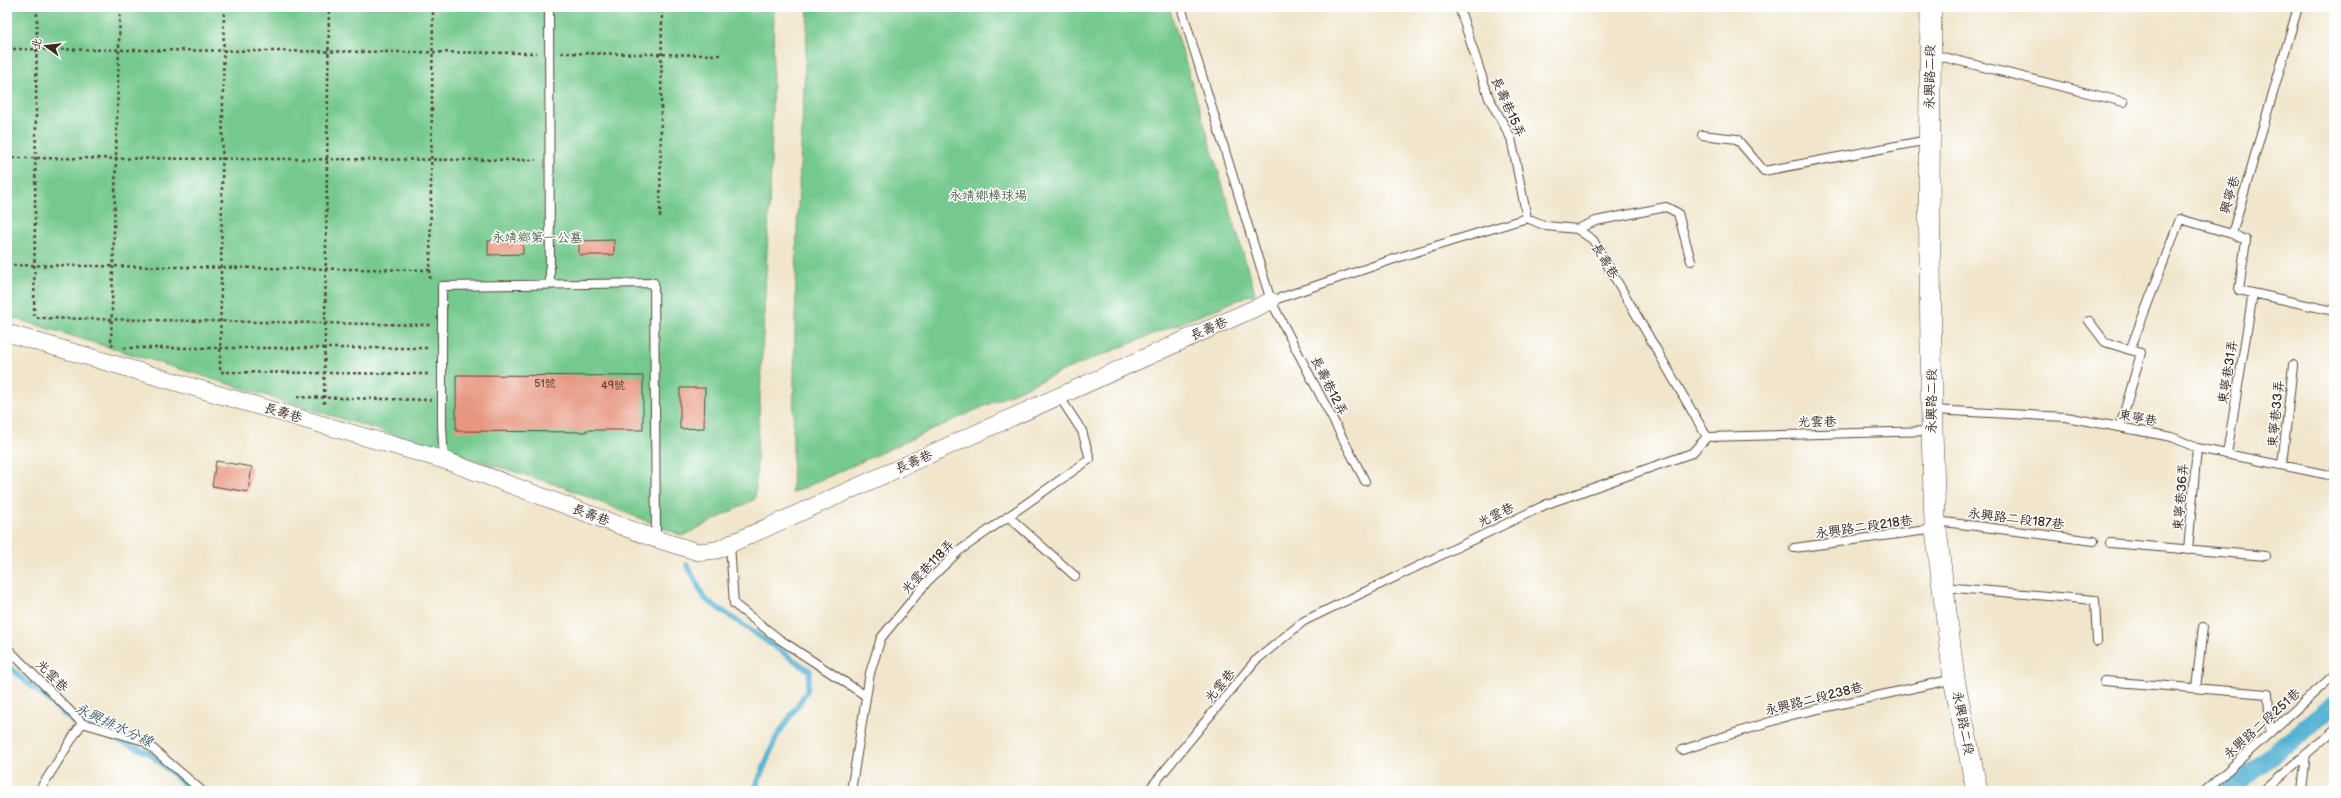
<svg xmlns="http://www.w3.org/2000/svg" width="2341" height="798" font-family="'Balsamiq Sans','LXGW WenKai TC',sans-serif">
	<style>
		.green { fill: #74c98e; stroke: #587a56 }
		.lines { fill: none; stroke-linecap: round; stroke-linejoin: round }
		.stream { stroke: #53b1d2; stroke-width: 5.5 }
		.canal { stroke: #53b1d2; stroke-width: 19 }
		.building { fill: #e79680 }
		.service-casing { stroke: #564638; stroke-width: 10 }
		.minor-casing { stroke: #564638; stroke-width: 18 }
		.tertiary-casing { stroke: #564638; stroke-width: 22 }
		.path { stroke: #564638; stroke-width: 2.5; stroke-dasharray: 3 3; stroke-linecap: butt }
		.service { stroke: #fff; stroke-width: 8 }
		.minor { stroke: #fff; stroke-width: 17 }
		.tertiary { stroke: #fff; stroke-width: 21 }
		.labels { text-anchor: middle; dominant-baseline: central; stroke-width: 3; stroke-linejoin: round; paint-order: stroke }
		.number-label { font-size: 11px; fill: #664536 }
		.street-label { font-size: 13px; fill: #3b2a1e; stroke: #fff }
		.park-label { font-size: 13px; fill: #4f6245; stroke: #fff }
		.water-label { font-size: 14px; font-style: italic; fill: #456066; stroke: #fff }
	</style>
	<rect width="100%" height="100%" fill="#fff"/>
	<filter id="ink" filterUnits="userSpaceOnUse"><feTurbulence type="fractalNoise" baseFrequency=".025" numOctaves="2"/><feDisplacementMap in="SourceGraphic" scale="8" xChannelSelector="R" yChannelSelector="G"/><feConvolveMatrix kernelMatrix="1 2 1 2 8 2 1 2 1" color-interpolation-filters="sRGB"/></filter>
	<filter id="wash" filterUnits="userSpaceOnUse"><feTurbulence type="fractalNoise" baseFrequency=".012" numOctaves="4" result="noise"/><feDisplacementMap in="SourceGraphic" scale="16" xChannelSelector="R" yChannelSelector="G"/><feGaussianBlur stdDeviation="0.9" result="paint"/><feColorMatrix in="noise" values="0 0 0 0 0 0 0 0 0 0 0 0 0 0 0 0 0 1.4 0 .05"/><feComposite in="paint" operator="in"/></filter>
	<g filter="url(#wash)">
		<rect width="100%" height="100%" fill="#f1e6cc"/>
		<path class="green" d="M7,7H774L771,170L755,499L683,536L561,486L7,316Z
			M808,7H1169L1255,293L1060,372L792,493L797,227Z"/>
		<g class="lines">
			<path class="stream" d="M687,565L705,599L810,671L807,691L776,738L754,791
				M7,665L73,722L149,753L192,791"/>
			<path class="canal" d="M2228,791L2334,705"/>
		</g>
		<g id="blocks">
			<path class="building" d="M614,240V255H579V241Z
				M488,241H523V254L488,255Z
				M456,375L643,376V430H586V432L456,431Z
				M680,388H705L704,428L680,429Z
				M216,461L252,467L248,492L212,486Z"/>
		</g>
	</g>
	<g filter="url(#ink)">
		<use href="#blocks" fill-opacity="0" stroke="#564638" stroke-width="1"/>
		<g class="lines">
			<g class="service-casing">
				<path id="service" d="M549,7L550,283
					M1181,7L1271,301L1365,481
					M1459,7L1489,98L1511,138L1527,218
					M1931,54L2124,102
					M1702,135L1737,139L1764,171L1928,140
					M1577,229L1596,221L1666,207L1678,213L1691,261
					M2232,234L2298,7
					M1271,301L1403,256L1527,218L1546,226L1577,229L1593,240L1707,437
					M2089,321L2105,342L2130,350
					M1932,410L2066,417L2172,437L2197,448L2334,476
					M2120,427L2141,353L2130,350L2180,219L2232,234L2246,240L2239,290L2334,311
					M2227,454L2253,293
					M444,460L442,426V286L654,283L656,539
					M2282,465L2293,365
					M1008,516L1075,576
					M1936,521L2094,541
					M2110,543L2266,556
					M730,544L734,604L779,639L866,696
					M1794,548L1935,529
					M2188,550L2197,448
					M1944,587L2095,600L2097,641
					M7,648L82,723L144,741L202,791
					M2104,681L2268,694L2270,732
					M2196,688L2203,627
					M1682,750L1791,715L1954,679
					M39,791L82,723
					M851,791L870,673L881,638L927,582L959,551L1090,459L1082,431L1059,396
					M1148,791L1255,661L1304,621L1547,504L1692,453L1707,437L1931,431
					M2205,791L2334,675
					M2264,791L2334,730
					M2302,791L2306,754"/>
			</g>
			<g class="minor-casing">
				<path id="minor" d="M7,333L444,460L656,539L698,552L717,550L730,544L1271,301"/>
			</g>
			<g class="tertiary-casing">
				<path id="tertiary" d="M1931,7L1929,178L1932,431L1935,521L1954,679L1977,791"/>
			</g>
			<path class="path" d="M37,7L34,316L39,318L430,325
				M224,7L220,372L429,374
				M7,49L536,53
				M561,53L723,55
				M7,158L536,160
				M660,217L662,7
				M7,265L430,270
				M430,279L433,7
				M114,345L111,344L120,7
				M124,348H429
				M297,397L431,400
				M324,404L329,7"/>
			<use href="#service" class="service"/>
			<use href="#minor" class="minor"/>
			<use href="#tertiary" class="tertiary"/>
		</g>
	</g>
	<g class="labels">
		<g class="number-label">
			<text x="545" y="383">51號</text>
			<text x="613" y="385">49號</text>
		</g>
		<g class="street-label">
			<text transform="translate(1930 77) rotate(-89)">永興路二段</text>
			<text transform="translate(1508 107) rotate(66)">長壽巷15弄</text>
			<text transform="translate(2230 195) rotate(-74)">興寧巷</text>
			<text transform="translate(1605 261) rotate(58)">長壽巷</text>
			<text transform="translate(1209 329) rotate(-24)">長壽巷</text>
			<text transform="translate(2228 372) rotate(-81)">東寧巷31弄</text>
			<text transform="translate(1329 386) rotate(63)">長壽巷12弄</text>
			<text transform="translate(1932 401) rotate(-90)">永興路二段</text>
			<text transform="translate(283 413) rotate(16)">長壽巷</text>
			<text transform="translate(2276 414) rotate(-84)">東寧巷33弄</text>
			<text transform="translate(2138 418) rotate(11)">東寧巷</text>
			<text transform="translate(1817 422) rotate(-1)">光雲巷</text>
			<text transform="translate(914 462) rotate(-24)">長壽巷</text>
			<text transform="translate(2181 497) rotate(-85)">東寧巷36弄</text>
			<text transform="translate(591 515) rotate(20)">長壽巷</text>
			<text transform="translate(1496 515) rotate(-26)">光雲巷</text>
			<text transform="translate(2016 519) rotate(7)">永興路二段187巷</text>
			<text transform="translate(1864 527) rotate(-8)">永興路二段218巷</text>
			<text transform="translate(928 567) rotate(-46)">光雲巷118弄</text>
			<text transform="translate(52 676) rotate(45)">光雲巷</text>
			<text transform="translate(1220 686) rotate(-50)">光雲巷</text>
			<text transform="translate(1814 699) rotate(-14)">永興路二段238巷</text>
			<text transform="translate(1963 723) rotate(79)">永興路二段</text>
			<text transform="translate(2262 724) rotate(-42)">永興路二段251巷</text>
		</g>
		<g class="park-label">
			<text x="988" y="196">永靖鄉棒球場</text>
			<text x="537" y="238">永靖鄉第一公墓</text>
		</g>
		<g class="water-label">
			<text transform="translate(114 725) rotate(25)">永興排水分線</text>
		</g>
	</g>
	<rect width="2341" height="798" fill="none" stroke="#fff" stroke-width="24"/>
	<g transform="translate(46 46) rotate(285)" stroke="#ffffff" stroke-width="3" paint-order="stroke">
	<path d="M0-3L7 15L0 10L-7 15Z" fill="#3b2a1e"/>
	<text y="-6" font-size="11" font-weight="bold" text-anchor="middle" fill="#3b2a1e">北</text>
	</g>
</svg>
